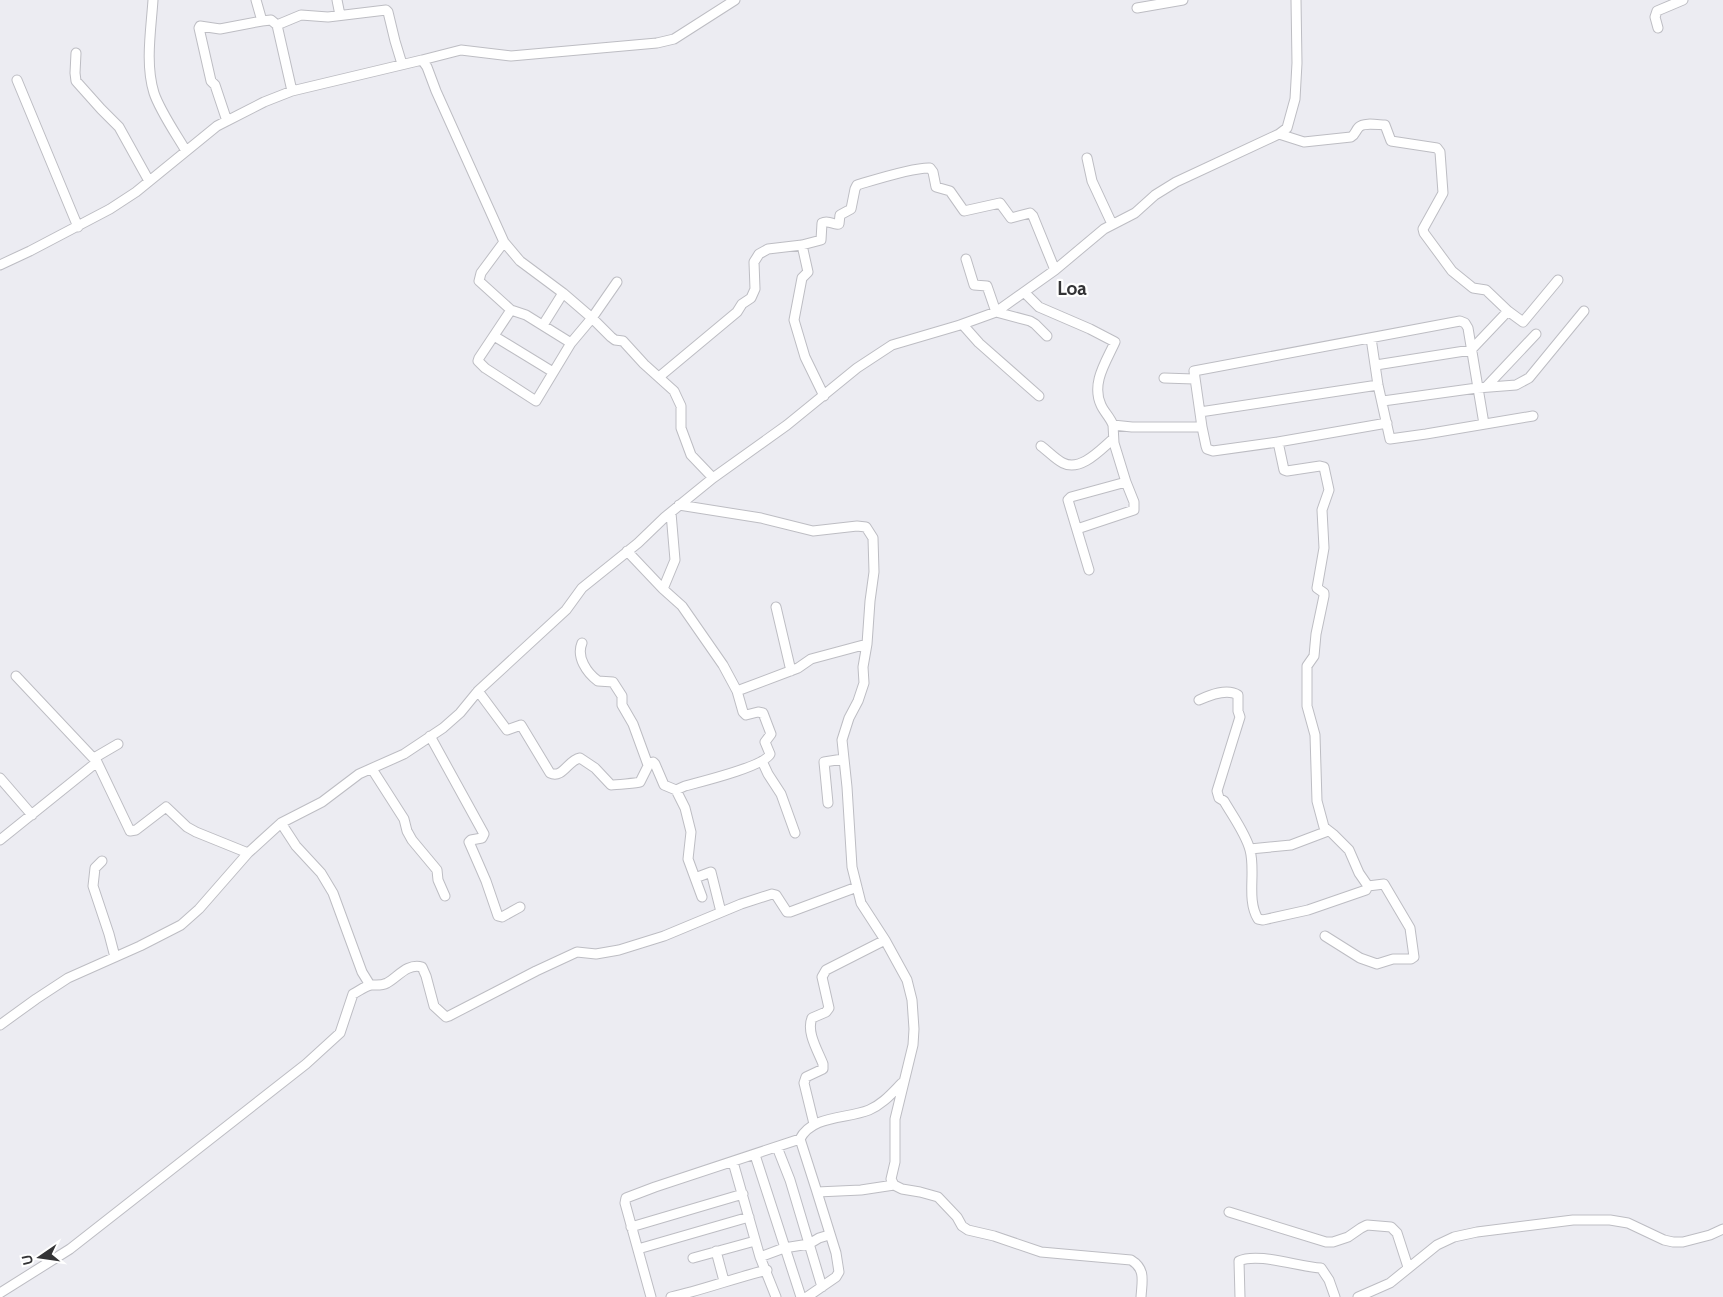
<svg xmlns="http://www.w3.org/2000/svg" width="1723" height="1297" font-family="Cabin,sans-serif">
	<style>
		.lines { fill: none; stroke-linecap: round; stroke-linejoin: round }
		.minor-casing { stroke: #bdbdc3; stroke-width: 11 }
		.minor { stroke: #fff; stroke-width: 9 }
		.labels { text-anchor: middle; dominant-baseline: central; stroke-width: 4.5; stroke-linejoin: round; paint-order: stroke }
		.quarter-label { font-size: 19px; font-weight: bold; fill: #343436; stroke: #fff }
	</style>
	<rect width="100%" height="100%" fill="#ececf2"/>
	<g class="lines">
		<g class="minor-casing">
			<path id="minor" d="M153,0C151,30 145,64 154,93C160,111 176,134 186,151
				M256,0L262,21L271,20L277,25L292,91
				M337,0L340,15
				M1137,8L1183,0
				M277,25L301,15L328,17L386,10L388,12L395,41L402,64
				M1658,28L1655,17L1657,11L1683,0
				M76,53L75,73L76,81L101,109L119,127L149,181
				M422,60L461,50L511,56L657,43L674,39L735,0
				M17,80L78,227
				M227,121L215,85L211,81L199,28L200,26L220,29L262,21
				M1279,134L1304,142L1351,137C1356,134 1355,131 1359,127C1364,122 1379,125 1385,125L1391,141L1437,148L1440,152L1443,193L1423,229L1424,233L1452,271L1473,288L1486,290L1508,311L1523,322L1558,280
				M1087,158L1092,181L1112,224
				M504,242L481,273L479,281L511,310L526,315L571,343
				M802,245L808,272L802,278L794,320L805,357L824,396
				M966,259L974,285L987,286L996,312L1030,321L1035,324L1047,336
				M0,265L30,251L110,209L136,192L217,126L264,102L292,91L422,60L427,67L436,91L504,242L520,261L563,293L592,318L611,337L615,340L623,341L644,364L674,391L681,406V428L691,455L713,478
				M1024,292L1039,307L1090,329L1115,342C1106,362 1091,383 1101,405C1104,412 1110,417 1113,425L1132,427H1202L1194,371L1460,321L1465,323L1468,328L1484,424
				M511,310L479,358L478,361L485,368L536,401L571,343L592,318L617,282
				M543,325L563,293
				M960,325H963L979,343L1039,396
				M494,336L553,372
				M1371,338L1378,385L1390,439L1426,434L1533,416
				M1376,365L1471,350L1508,311
				M659,377L737,312L742,304L751,298L755,289L754,262L759,254L768,249L802,245L821,240L822,223C829,219 834,226 839,224L840,215L851,209L855,189L857,185C874,180 914,167 930,168L933,172L936,187L950,191L964,211L1000,203L1011,218L1030,213L1033,216L1055,270
				M1164,378L1194,379
				M1486,387L1536,334
				M1383,401L1477,388L1516,385L1529,378L1584,311
				M1200,412L1378,385
				M1202,427L1206,446L1207,449L1213,451L1278,442L1387,423
				M1278,442L1284,470L1287,471L1320,466L1324,467L1329,490L1322,510L1324,548L1317,588L1324,593V596L1316,634L1314,656L1307,666V706L1315,735L1317,801L1324,827L1333,834L1349,850L1359,873L1368,886
				M1041,446C1048,451 1055,459 1063,463C1081,472 1101,449 1113,439
				M679,505L761,518L813,531L857,526L866,527L873,538L874,572L870,601L867,644L863,667L864,683L858,701L849,718L842,740L847,787L852,867L861,903L885,940L907,980L912,1000L914,1029L913,1045L895,1119V1162L891,1179L894,1185L902,1189L920,1192L938,1197L957,1217L962,1226L968,1230L994,1236L1041,1252L1131,1260C1146,1269 1142,1281 1141,1297
				M1077,529L1134,510V502L1126,482
				M627,551L663,589L682,606L723,665L737,691L743,712L746,715L758,712L763,713L771,734L765,742L770,754C765,766 700,782 685,786L676,790
				M1089,570L1068,500L1071,497L1126,482L1114,443L1113,425
				M663,589L675,560L671,513
				M776,607L791,671
				M582,643C576,657 587,673 598,681L613,682L622,696V705L633,724L648,765
				M16,676L97,762L130,831L136,830L166,807L187,827L196,832L248,853
				M478,691L507,730L521,725L550,773C563,779 568,760 580,758L595,768L611,785C615,785 637,783 640,782L649,764L653,762L655,764L664,785L676,790L685,808L691,832L688,859L702,897
				M737,691L798,668L811,659L867,644
				M1199,700C1210,695 1227,688 1238,695V711L1240,717L1217,791L1219,798L1224,801C1232,815 1246,834 1250,850C1256,872 1246,899 1258,919L1263,920L1308,910L1366,890L1368,886L1384,884L1410,928L1414,957L1411,959H1393L1377,964L1360,958L1325,936
				M430,736L484,834L482,838L471,840L469,842L486,881L498,916L502,917L520,907
				M94,758L118,744
				M762,761L768,774L781,794L795,833
				M372,769L404,819L407,831L412,840L437,870L438,880L445,896
				M0,778L32,815
				M828,803L824,762L843,759
				M281,823L296,846L321,873L333,893L362,972L370,985
				M0,840L97,762
				M1250,849L1291,845L1328,831
				M102,861L95,868L93,886L109,934L115,957
				M695,878L711,872L721,912
				M0,1025L36,999L68,978L140,946L181,925L199,909L248,853L281,823L322,802L359,774L404,754L443,728L460,713L478,691L566,610L582,588L638,543L665,517L713,478L787,425L857,368L892,345L960,325L996,312L1055,270L1104,229L1135,213L1155,195L1176,182L1279,134L1287,128L1295,99L1297,63L1296,0
				M814,1124L804,1083L806,1077L823,1069V1064C818,1051 806,1032 812,1018L826,1012L829,1008L822,977L826,970L885,940
				M777,1147L790,1180L822,1287
				M755,1155L801,1297
				M733,1162L760,1257L776,1297
				M894,1185L861,1190L817,1192L800,1139C812,1115 847,1119 869,1110C883,1104 892,1093 902,1083
				M1229,1212L1326,1242H1333L1348,1237L1361,1228L1367,1225L1391,1227L1397,1233L1408,1267
				M631,1227L743,1194
				M638,1249L749,1217
				M716,1251L724,1281
				M760,1257L784,1248L809,1244L819,1238L829,1235
				M693,1258L755,1241
				M0,1293L70,1249L306,1064L340,1033L353,994C359,991 365,986 371,985C377,985 381,986 387,983C398,977 407,963 422,967L426,976L434,1006L446,1017L449,1016L536,971L577,952L596,954L619,950L664,936L741,904L772,894L776,895L787,912H790L857,887
				M651,1297L625,1203L626,1198L655,1187L800,1139
				M671,1297C703,1290 734,1278 767,1270
				M807,1297L836,1277L839,1272L836,1253L817,1192
				M1240,1297L1239,1261C1258,1252 1299,1267 1321,1268L1329,1280L1335,1297
				M1358,1297L1390,1283L1437,1245L1454,1237L1477,1232L1573,1220H1610L1628,1223L1664,1240L1673,1242H1683L1710,1235L1723,1229"/>
		</g>
		<use href="#minor" class="minor"/>
	</g>
	<g class="labels">
		<g class="quarter-label">
			<text x="1072" y="288">Loa</text>
		</g>
	</g>
	<g transform="translate(40 1257) rotate(257)" stroke="#ffffff" stroke-width="4" paint-order="stroke">
	<path d="M0-4L9 19L0 12L-9 19Z" fill="#343436"/>
	<text y="-8" font-size="14" font-weight="bold" text-anchor="middle" fill="#343436">U</text>
	</g>
</svg>
